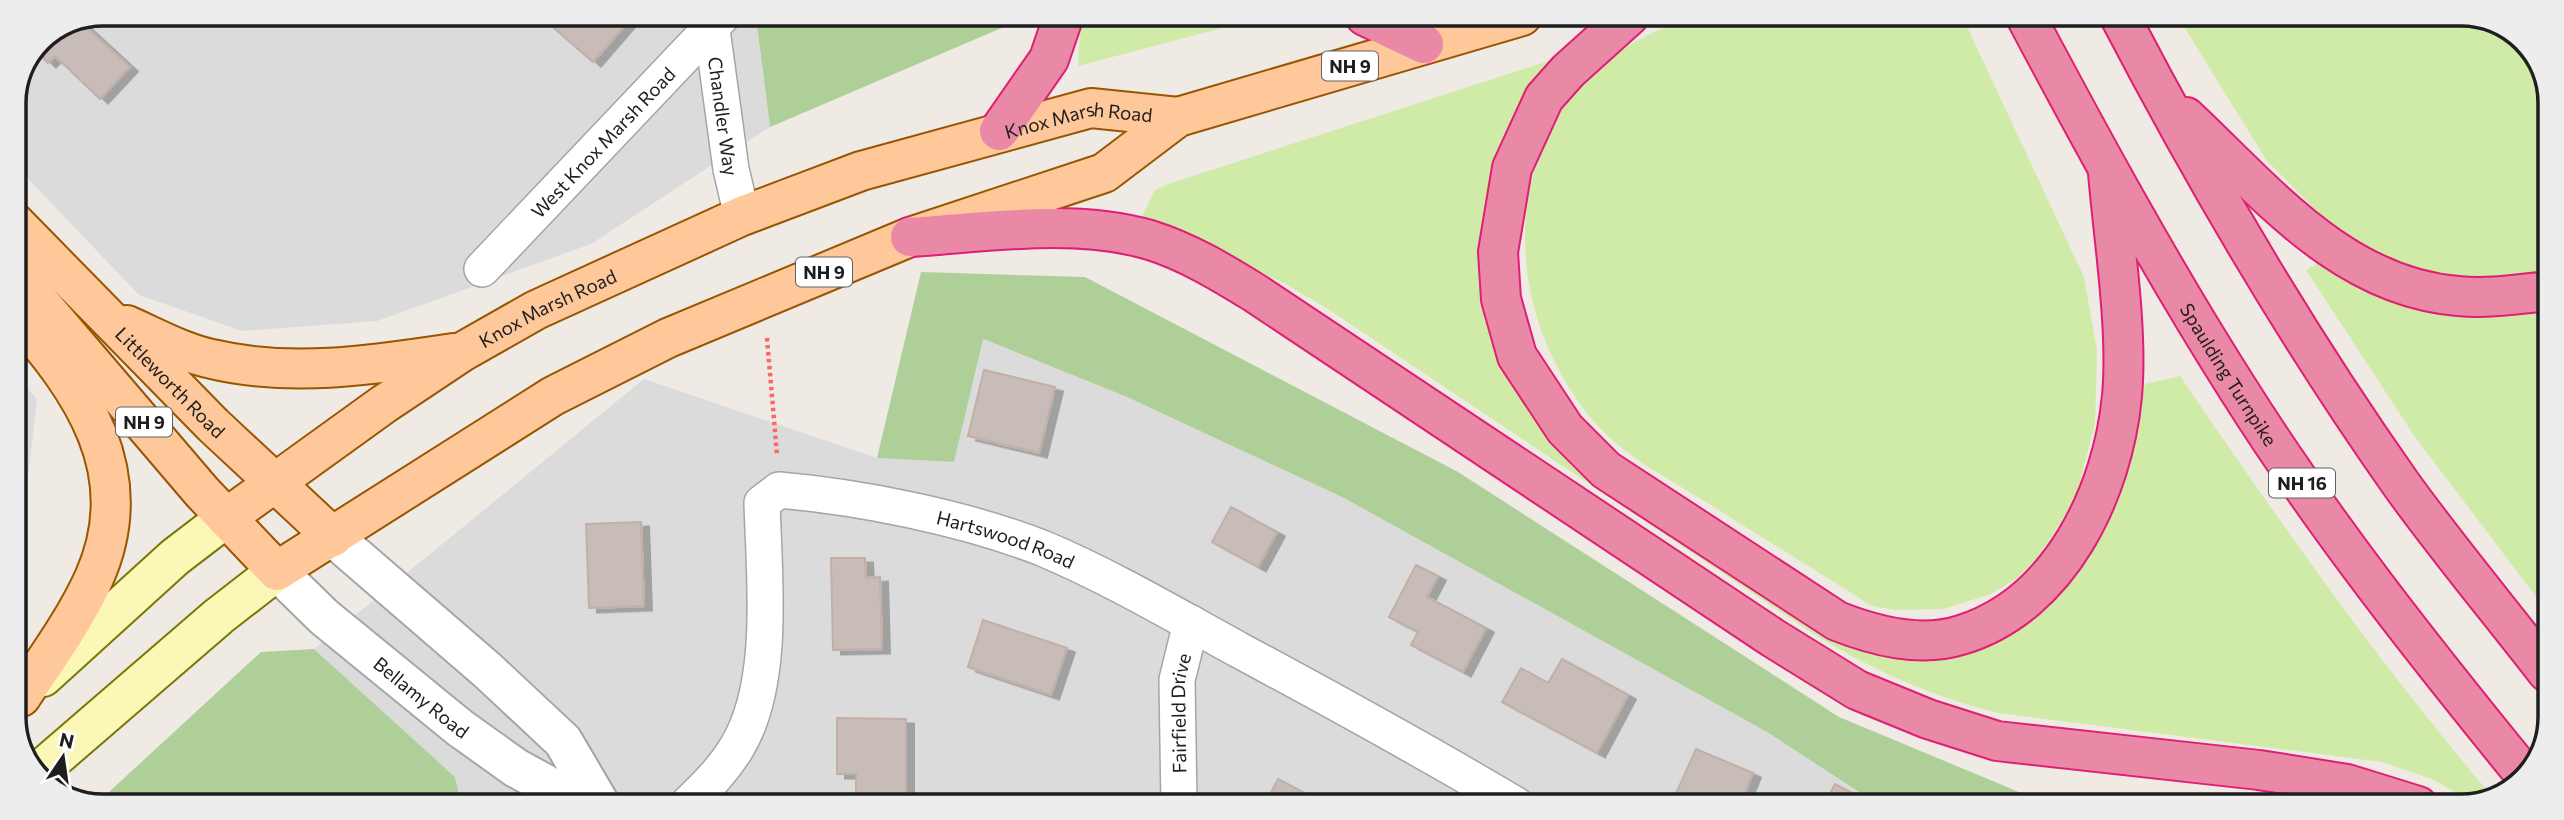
<svg xmlns="http://www.w3.org/2000/svg" width="2564" height="820" font-family="Commissioner,sans-serif">
	<style>
		.residential { fill: #dcdbdb }
		.grass { fill: #d0eba8 }
		.forest { fill: #aed098 }
		.building { fill: #c7bcb7; stroke: #c2afa6; stroke-width: 2; filter: url(#shadow) }
		.lines { fill: none; stroke-linecap: round; stroke-linejoin: round }
		.minor-casing { stroke: #a5a5a5; stroke-width: 38 }
		.tertiary-casing { stroke: #a5a5a5; stroke-width: 42 }
		.secondary-casing { stroke: #787902; stroke-width: 42 }
		.primary-casing { stroke: #985600; stroke-width: 42 }
		.motorway-casing { stroke: #df1f75; stroke-width: 42 }
		.path { stroke: #fd6768; stroke-width: 4.5; stroke-dasharray: 3.5 3.5; stroke-linecap: butt }
		.minor { stroke: #fff; stroke-width: 35 }
		.tertiary { stroke: #fff; stroke-width: 38 }
		.secondary { stroke: #fbf7b6; stroke-width: 38 }
		.primary { stroke: #fec89a; stroke-width: 38 }
		.motorway { stroke: #e989a5; stroke-width: 38 }
		.labels { text-anchor: middle; dominant-baseline: central; stroke-width: 5; stroke-linejoin: round; paint-order: stroke }
		.shield { fill: #fff; stroke: #626262; stroke-width: 2 }
		.shield-label { font-size: 18px; font-weight: bold; fill: #1e1e1e }
		.street-label { font-size: 19px; fill: #1e1e1e; stroke: #fff }
		.rim { fill: none; stroke: #1e1e1e; stroke-width: 3.5 }
	</style>
	<defs>
		<filter id="shadow"><feDropShadow dx="8" dy="4.5" stdDeviation="0" flood-color="#0004"/></filter>
	</defs>
	<rect width="100%" height="100%" fill="#efeae4"/>
	<path class="residential" d="M103,14L765,15L757,25L770,127L591,244L377,321L242,331L139,295L14,164V103L40,40Z
		M982,339L1127,397L1344,498L1767,732L1879,805L461,803L455,777L314,649L644,379L877,458L953,462Z
		M14,373L37,399L14,600Z"/>
	<path class="grass" d="M1081,15L1268,16L1078,66Z
		M1695,16H1962L2084,277L2097,350L2095,424L2075,500L2035,562L2014,580L1991,594L1943,609L1896,610L1872,606C1815,570 1758,535 1701,499C1667,478 1630,459 1602,430C1513,336 1493,178 1586,79C1615,48 1655,30 1695,16Z
		M2178,17H2484L2531,48L2550,97L2549,274L2470,279L2438,274L2400,263L2364,246L2331,225L2267,161Z
		M1564,56L1497,185L1535,406L1825,625L2017,627C2107,569 2128,485 2145,384L2180,376C2279,521 2378,663 2492,796L2472,802L2434,780L2382,762L1998,713C1931,696 1874,671 1815,635L1334,313L1286,284L1142,217L1155,190L1168,184Z
		M2321,261L2495,314L2549,309L2547,611L2415,437L2306,270Z"/>
	<path class="forest" d="M765,15H1032L770,127L757,25Z
		M921,272L1085,277L1458,472L1839,717L2031,797L2173,806L1879,805L1767,732L1344,498L1127,397L983,339L954,462L877,458Z
		M314,649L455,777L461,803H97L261,652Z"/>
	<path class="building" d="M539,15H617L627,23L593,62Z
		M82,23L130,67L100,99L55,56L48,63L36,51L40,40Z
		M984,370L1055,387L1039,453L968,436Z
		M1231,507L1277,532L1258,567L1212,542Z
		M641,522L644,606L589,608L586,524Z
		M831,558H865L866,578L880,577L882,649L833,650Z
		M1416,565L1438,576L1427,597L1486,628L1463,672L1411,645L1418,632L1389,617Z
		M983,620L1067,648L1051,695L968,667Z
		M1562,659L1628,695L1597,753L1502,702L1521,668L1548,683Z
		M837,718L906,719V804H856V774H837Z
		M1696,749L1753,773L1740,805H1683L1673,800Z
		M1278,779L1325,804H1265Z
		M1835,784L1863,799L1860,805H1824Z"/>
	<g class="lines">
		<g class="minor-casing">
			<g id="minor">
				<path id="s1" d="M710,15L731,169L742,216"/>
				<path id="s2" d="M482,269L723,15"/>
				<path id="s3" d="M688,804C707,786 724,769 737,747C776,683 764,576 762,503L779,490C861,497 965,518 1042,548C1109,576 1175,615 1239,650C1332,700 1425,751 1516,805"/>
				<path id="s4" d="M1179,804L1177,680L1191,623"/>
			</g>
		</g>
		<g class="tertiary-casing">
			<g id="tertiary">
				<path d="M333,537L487,670L563,741L600,804"/>
				<path id="s5" d="M277,571L324,617L460,728L516,768L582,804"/>
			</g>
		</g>
		<g class="secondary-casing">
			<path id="secondary" d="M43,677L175,557L226,518
				M36,774L219,616L277,571"/>
		</g>
		<g class="primary-casing">
			<g id="primary">
				<path id="s6" d="M14,222L213,425L333,537"/>
				<path d="M14,272L202,492L277,571L553,396L668,338L910,237L1104,173L1178,117L1522,16"/>
				<path d="M14,313C82,389 141,473 94,578C75,620 47,658 21,697"/>
				<path d="M127,325C154,337 183,353 212,359C292,378 373,365 453,353"/>
				<path id="s7" d="M226,518L384,404L462,352L536,310L742,216L861,171L1091,108L1178,117"/>
			</g>
		</g>
		<g class="motorway-casing">
			<g id="motorway">
				<path d="M1365,16L1424,44"/>
				<path d="M1629,16L1568,71L1544,98L1512,168L1498,252L1501,299L1517,356L1565,429L1606,470L1837,621C1875,636 1920,648 1961,635C2060,605 2113,492 2122,396C2128,330 2114,242 2108,173"/>
				<path id="s8" d="M2026,17C2093,143 2161,268 2238,389C2323,524 2423,650 2524,774"/>
				<path d="M2120,17C2204,178 2296,335 2401,484C2447,548 2499,610 2547,672"/>
				<path d="M2186,117C2265,191 2342,287 2458,296C2489,299 2519,294 2549,291"/>
				<path d="M999,131L1049,59L1064,15"/>
				<path d="M910,237C987,232 1074,218 1150,240C1188,252 1221,272 1255,293L1773,638L1857,690L1928,719L1997,741L2259,770L2347,784L2418,806"/>
			</g>
		</g>
		<path class="path" d="M767,338L777,455"/>
		<use href="#minor" class="minor"/>
		<use href="#tertiary" class="tertiary"/>
		<use href="#secondary" class="secondary"/>
		<use href="#primary" class="primary"/>
		<use href="#motorway" class="motorway"/>
	</g>
	<g class="labels">
		<g class="shield">
			<rect x="1322" y="51.5" width="56" height="29" rx="5"/>
			<rect x="796" y="257.5" width="56" height="29" rx="5"/>
			<rect x="116" y="407.5" width="56" height="29" rx="5"/>
			<rect x="2269" y="468.5" width="66" height="29" rx="5"/>
		</g>
		<g class="shield-label">
			<text x="1350" y="66">NH 9</text>
			<text x="824" y="272">NH 9</text>
			<text x="144" y="422">NH 9</text>
			<text x="2302" y="483">NH 16</text>
		</g>
		<g class="street-label">
			<text stroke="none"><textPath href="#s1" startOffset="102">Chandler Way</textPath></text>
			<text stroke="none"><textPath href="#s7" startOffset="952">Knox Marsh Road</textPath></text>
			<text stroke="none"><textPath href="#s2" startOffset="175">West Knox Marsh Road</textPath></text>
			<text stroke="none"><textPath href="#s7" startOffset="385">Knox Marsh Road</textPath></text>
			<text stroke="none"><textPath href="#s8" startOffset="411">Spaulding Turnpike</textPath></text>
			<text stroke="none"><textPath href="#s6" startOffset="224">Littleworth Road</textPath></text>
			<text stroke="none"><textPath href="#s3" startOffset="578">Hartswood Road</textPath></text>
			<text stroke="none"><textPath href="#s5" startOffset="192">Bellamy Road</textPath></text>
			<text stroke="none"><textPath href="#s4" startOffset="91">Fairfield Drive</textPath></text>
		</g>
	</g>
	<path d="M0 0H2564V820H0ZM103 26H2461A77 77 0 0 1 2538 103V717A77 77 0 0 1 2461 794H103A77 77 0 0 1 26 717V103A77 77 0 0 1 103 26Z" fill="#ededed" fill-rule="evenodd"/>
	<path class="rim" d="M103 26H2461A77 77 0 0 1 2538 103V717A77 77 0 0 1 2461 794H103A77 77 0 0 1 26 717V103A77 77 0 0 1 103 26Z"/>
	<g transform="translate(63 757) rotate(13)" stroke="#ffffff" stroke-width="5" paint-order="stroke">
	<path d="M0-5L12 26L0 18L-12 26Z" fill="#1e1e1e"/>
	<text y="-10" font-size="19" font-weight="bold" text-anchor="middle" fill="#1e1e1e">N</text>
	</g>
</svg>
